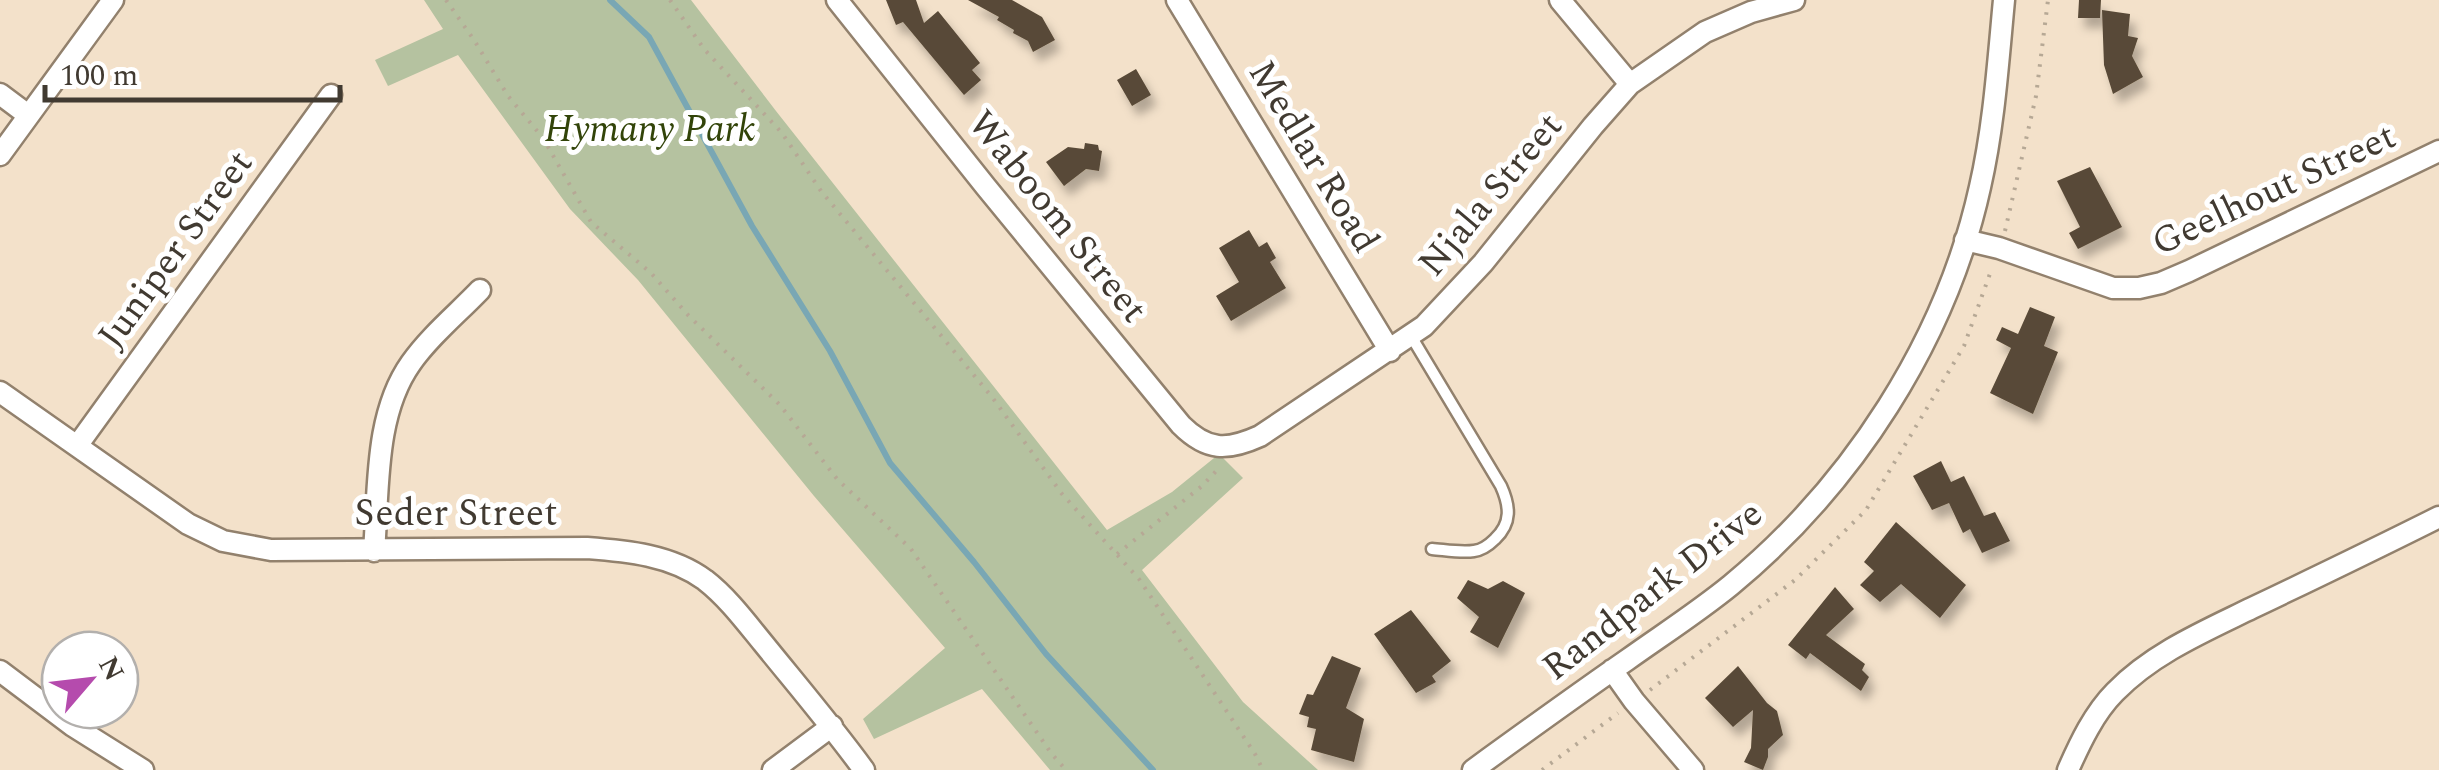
<svg xmlns="http://www.w3.org/2000/svg" width="2439" height="770" font-family="Spectral,serif">
	<style>
		.green { fill: #b5c2a0 }
		.lines { fill: none; stroke-linecap: round; stroke-linejoin: round }
		.stream { stroke: #79a7b4; stroke-width: 6 }
		.building { fill: #594a37; filter: url(#shadow) }
		.lane-casing { stroke: #92816d; stroke-width: 15 }
		.street-casing { stroke: #92816d; stroke-width: 25 }
		.path { stroke: #b6a895; stroke-width: 4; stroke-dasharray: 2.5 8; stroke-linecap: butt }
		.lane { stroke: #fff; stroke-width: 10 }
		.street { stroke: #fff; stroke-width: 20 }
		.labels { text-anchor: middle; dominant-baseline: central; stroke-width: 10; stroke-linejoin: round; paint-order: stroke }
		.park-label { font-size: 38px; font-style: italic; fill: #324409; stroke: #fff }
		.street-label { font-size: 38px; fill: #413a31; stroke: #fff }
	</style>
	<defs>
		<filter id="shadow"><feDropShadow dx="6" dy="10" stdDeviation="5" flood-color="#0004"/></filter>
	</defs>
	<rect width="100%" height="100%" fill="#f3e1ca"/>
	<path class="green" d="M424,0H691L776,111L1107,530L1172,492L1219,454L1243,478L1142,570L1243,702L1318,770H1050L982,689L874,739L863,719L945,648L814,496L638,280L570,209L458,55L388,86L375,60L443,29Z"/>
	<g class="lines">
		<path class="stream" d="M610,0L649,37L752,226L830,351L890,463L974,562L1046,654L1153,770"/>
	</g>
	<path class="building" d="M886,0H916L924,23L938,11L980,63L972,70L981,80L964,95L903,22L896,25Z
		M968,0H1012L1042,17L1055,40L1033,52L1028,41L1013,33L1014,30L997,20L999,17Z
		M2079,0H2101L2100,18H2078Z
		M2102,10L2130,14L2128,36L2138,38L2132,56L2143,77L2113,94L2104,65Z
		M1136,69L1151,95L1132,106L1117,80Z
		M1085,143L1098,145L1099,150L1102,151L1099,171L1086,169L1064,186L1046,162L1068,147L1084,149Z
		M2090,167L2122,227L2078,249L2069,233L2080,227L2057,181Z
		M1249,230L1259,247L1267,242L1276,258L1270,262L1286,288L1231,321L1216,296L1239,282L1219,248Z
		M2030,307L2055,317L2044,346L2058,352L2033,414L1990,393L2011,348L1996,340L2002,327L2018,334Z
		M1941,461L1951,482L1964,476L1984,516L1995,512L2010,541L1982,553L1970,529L1963,533L1949,503L1932,510L1913,476Z
		M1896,522L1966,585L1940,618L1901,584L1880,602L1860,585L1874,571L1864,562Z
		M1468,580L1488,589L1503,581L1525,593L1498,648L1470,632L1479,617L1457,598Z
		M1835,587L1854,609L1826,635L1865,664L1862,670L1869,677L1861,691L1810,653L1806,659L1788,645Z
		M1411,610L1451,661L1432,676L1436,682L1416,693L1374,634Z
		M1332,656L1361,668L1346,708L1364,719L1354,762L1311,750L1316,729L1307,727L1309,717L1299,714L1307,694L1313,695Z
		M1738,666L1767,703L1777,711L1783,735L1768,749V757L1763,770L1744,762L1751,748L1753,710L1733,727L1705,698Z"/>
	<g class="lines">
		<g class="lane-casing">
			<path id="lane" d="M1411,336L1501,486C1510,506 1512,523 1495,539C1489,545 1482,550 1474,551C1461,553 1445,550 1432,549"/>
		</g>
		<g class="street-casing">
			<path id="street" d="M837,0L986,187L1181,425C1207,451 1227,451 1260,436L1424,326L1483,263L1593,126L1630,84L1705,32L1751,12L1794,0
				M1177,0L1390,351
				M1560,0L1630,84
				M0,94L28,115
				M0,155L113,0
				M1965,240L1999,248L2113,288H2139L2161,283L2189,271L2439,151
				M0,392L188,524L223,541L271,550L587,548C627,551 671,555 705,580C727,597 745,621 763,643C797,685 832,726 864,770
				M77,446L331,95
				M374,551C379,490 374,415 411,363C430,336 457,314 480,290
				M1612,670L1634,701L1693,770
				M0,671L73,726L143,770
				M773,770L832,726
				M1473,770C1524,733 1575,696 1627,660C1662,635 1698,612 1731,585C1852,485 1946,341 1980,187C1994,126 1998,63 2004,0
				M2068,770C2080,743 2094,713 2115,692C2153,653 2205,631 2252,608C2315,578 2377,548 2439,517"/>
		</g>
		<path class="path" d="M446,0L474,40L508,96L543,138L591,222L651,273L688,315L780,405L837,479L911,549L1051,753L1066,770
			M670,0L704,49L782,133L821,191L992,397L1062,494L1139,579L1255,754L1263,770
			M2005,231L2036,96L2048,0
			M1117,554L1202,486L1220,467
			M1650,690L1795,580L1866,510L1964,346L1992,268
			M1542,770L1618,713"/>
		<use href="#lane" class="lane"/>
		<use href="#street" class="street"/>
	</g>
	<g class="labels">
		<g class="park-label">
			<text x="650" y="130">Hymany Park</text>
		</g>
		<g class="street-label">
			<text transform="translate(1313 157) rotate(59)">Medlar Road</text>
			<text transform="translate(2274 190) rotate(-25)">Geelhout Street</text>
			<text transform="translate(1491 195) rotate(-50)">Njala Street</text>
			<text transform="translate(1057 217) rotate(51)">Waboom Street</text>
			<text transform="translate(176 250) rotate(-54)">Juniper Street</text>
			<text x="456" y="514">Seder Street</text>
			<text transform="translate(1653 591) rotate(-38)">Randpark Drive</text>
		</g>
	</g>
	<g transform="translate(90 680) rotate(62)"><circle r="48" fill="#ffffff" stroke="#b3b0ad" stroke-width="2.5"/>
	<path d="M0-8L18 38L0 25L-18 38Z" fill="#b54bad"/>
	<text y="-15" font-size="28" font-weight="bold" text-anchor="middle" fill="#413a31">N</text>
	</g>
	<path d="M45 85v15h295v-15" fill="none" stroke="#413a31" stroke-width="5"/>
	<text x="60" y="85" font-size="30" fill="#413a31" stroke="#ffffff" stroke-width="8" paint-order="stroke">100 m</text>
</svg>
